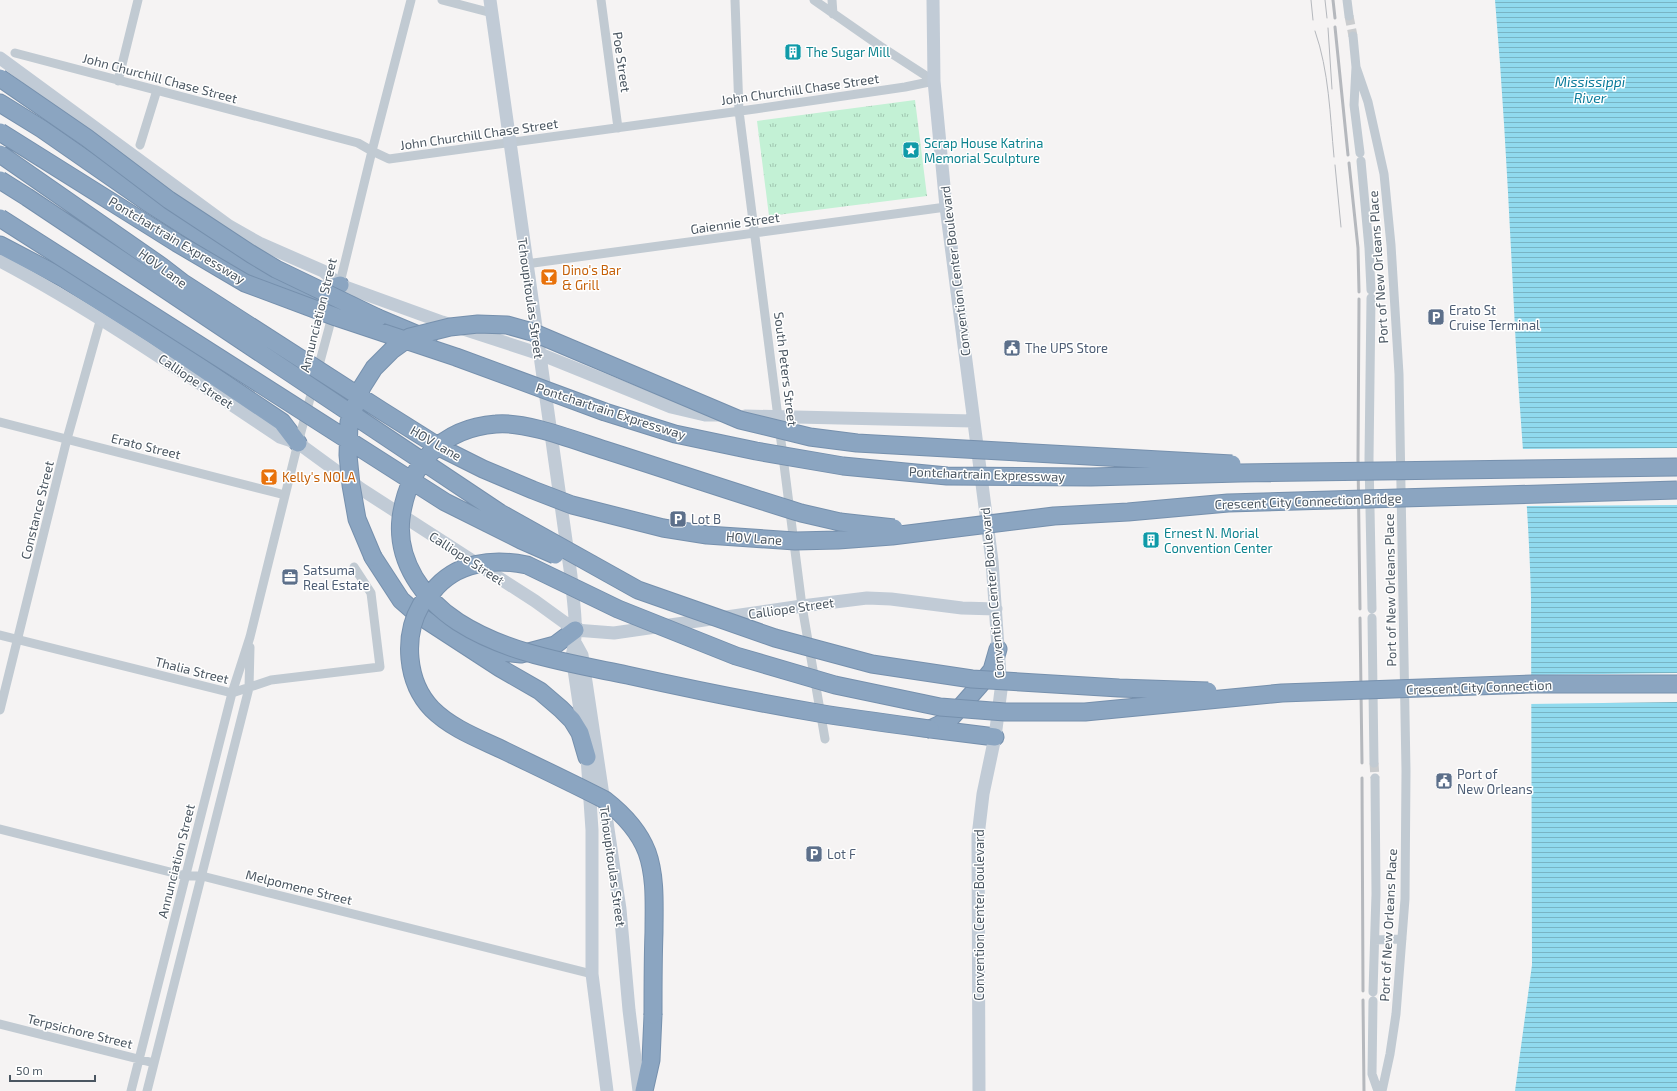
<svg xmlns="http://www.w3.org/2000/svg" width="1677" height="1091" font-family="'Exo 2',sans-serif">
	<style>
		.park { fill: url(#park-tufts) }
		.water { fill: url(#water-rules) }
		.pier { fill: #f5f3f3 }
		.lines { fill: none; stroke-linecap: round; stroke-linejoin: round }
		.street-tunnel { stroke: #caccce; stroke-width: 9; stroke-dasharray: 9 4.5; stroke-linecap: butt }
		.highway-casing { stroke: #7690ad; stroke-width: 19 }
		.street { stroke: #c1cad2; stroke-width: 9 }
		.secondary { stroke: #c1cbd6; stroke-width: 13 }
		.highway { stroke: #8ba5c1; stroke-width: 17 }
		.tram { stroke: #b5b8bd; stroke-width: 1 }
		.rail { stroke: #b5b8bd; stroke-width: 3 }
		.highway-bridge-casing { stroke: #7690ad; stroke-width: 19; stroke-linecap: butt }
		.highway-bridge { stroke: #8ba5c1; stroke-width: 17 }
		.labels { text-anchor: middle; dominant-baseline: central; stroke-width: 3; stroke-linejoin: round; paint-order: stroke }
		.culture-label { font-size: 13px; fill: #0d838f; stroke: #fff; text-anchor: start }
		.street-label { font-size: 13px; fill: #4a5661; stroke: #fff }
		.food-label { font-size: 13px; fill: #c56008; stroke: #fff; text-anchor: start }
		.service-label { font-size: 13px; fill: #4e5e75; stroke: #fff; text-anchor: start }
		.water-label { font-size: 14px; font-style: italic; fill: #0c7c9b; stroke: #fff }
	</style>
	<defs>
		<pattern id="park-tufts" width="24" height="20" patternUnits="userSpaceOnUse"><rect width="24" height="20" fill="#c3f1d5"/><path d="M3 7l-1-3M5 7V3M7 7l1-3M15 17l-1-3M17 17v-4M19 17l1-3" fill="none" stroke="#a0c6b0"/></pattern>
		<pattern id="water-rules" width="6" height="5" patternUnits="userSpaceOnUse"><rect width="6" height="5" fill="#90daee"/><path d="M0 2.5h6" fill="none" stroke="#78b4c4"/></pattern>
	</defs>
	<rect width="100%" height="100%" fill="#f5f3f3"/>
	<path class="park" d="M915,100L927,196L769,216L757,121Z"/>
	<path class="water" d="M1495,0H1677V1091H1515L1532,965L1531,598C1529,515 1521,431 1516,348C1510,232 1505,116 1495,0Z"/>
	<path class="pier" d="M1677,448V505L1525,506L1520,449Z
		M1677,673V702L1529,704V675Z"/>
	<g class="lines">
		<path class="street-tunnel" d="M1349,16L1353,36
			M1374,763L1375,778"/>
		<g class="highway-casing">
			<path id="highway" d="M0,103L42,129L147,202L250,268L284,283L317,293L340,285
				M0,245L63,278L150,333L282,422L298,443
				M378,318L428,339
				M373,557L401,600L417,614L500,668L540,691L561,709L572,720L580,733L587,757
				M476,646L491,651L521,654L555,645L575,630
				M930,729L949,720L979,686L992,670L998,649
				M931,729L995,737
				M644,1091L651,1060L653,1015"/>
		</g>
		<path class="street" d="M442,0L492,13
			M601,0L618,128
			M735,0L739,111L802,606L825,739
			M814,0L880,46L934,81
			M832,0L833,14
			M1347,0L1349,16
			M1353,36L1356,67
			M15,53L358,143L372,151L389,159L755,109L905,87L934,81
			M118,81L138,0
			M140,145L157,90
			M1360,153L1354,105L1356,67L1368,102L1384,174L1391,245L1399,374L1406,771L1405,899L1396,1014L1390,1054L1382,1091
			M1361,161L1369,248L1371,290
			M526,264L946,207
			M1371,298L1369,459L1372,609
			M0,422L285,495
			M1372,618L1374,763
			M0,635L232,693L271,680L380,667L371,593L354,567
			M0,710L67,439L101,318
			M0,829L186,876H202L592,974
			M1375,940L1402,939
			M1373,992L1376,894L1375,778
			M1373,1001L1372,1074L1378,1091
			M0,1024L154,1063
			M131,1091L232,693L250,637L298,443L329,328L372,151L411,0
			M147,1091L249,688L250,647"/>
		<path class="secondary" d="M490,0L571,576C573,602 579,630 572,656L587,757L592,830V974L607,1091
			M933,0L934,81L946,207L992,561L1001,690L995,737L983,794L978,836L979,1091
			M0,58L229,226L259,243L323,271L340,285L442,322L540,354L671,407L705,415H723
			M0,261C98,313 188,376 280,437L298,443L361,489L535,601L575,630L614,633L802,606L867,598L891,599L962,608L996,609
			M745,416L973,421
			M576,644L582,655L620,909L629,1010L639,1091"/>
		<use href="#highway" class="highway"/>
		<path class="tram" d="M1311,0L1313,20
			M1325,0L1327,18
			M1328,28L1332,89
			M1315,31C1329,71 1330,115 1334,157
			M1335,165L1341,227"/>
		<path class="rail" d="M1333,0L1335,18
			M1335,27L1348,155
			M1349,163L1358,248L1359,292
			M1359,299L1358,459L1360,609
			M1360,618L1362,763
			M1362,778L1363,991
			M1363,1000L1364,1091"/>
		<g class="highway-bridge-casing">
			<path id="highway-bridge" d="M0,78L87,138L169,200L251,254L276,269L378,318
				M0,132L177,243L245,283L336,317L456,357L605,412L675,434L756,451L843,466L947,476L1091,477L1240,473L1677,467
				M0,154L161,266L183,283L382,411L441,448L483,469L533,490L572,505L663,528L707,535L795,541L838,540L892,536L1054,516L1128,512L1228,503L1677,490
				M0,180L27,197L500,513L638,590L775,638L872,664L972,679L1119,688L1208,691
				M0,218L445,502L521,540L555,555
				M894,528L840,522L801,513C736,493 671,471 605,450C576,441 526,421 496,424C441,428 408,466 401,518C396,561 423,599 458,622C508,654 569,663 627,675C690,689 754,702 818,713C855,719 893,724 930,729
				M373,557L357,519L351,485L348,455L349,422L362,387L374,368L392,350L410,337L450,327L478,324L507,325L532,332L740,420L810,437L857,443L1232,464
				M653,1015C653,987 653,959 654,932C654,906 656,877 647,852C639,831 623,814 605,800C572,783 538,767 505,751C480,739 452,729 432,709C406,682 403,636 421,605C424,600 429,595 433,591C456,562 493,558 527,565L618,609L736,656L835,685L940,707L1005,712H1085L1282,693L1532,684H1677"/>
		</g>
		<use href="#highway-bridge" class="highway-bridge"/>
	</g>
	<defs>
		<g id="building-square" transform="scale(0.9)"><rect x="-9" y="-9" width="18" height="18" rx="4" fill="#0f9aa8" stroke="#fff"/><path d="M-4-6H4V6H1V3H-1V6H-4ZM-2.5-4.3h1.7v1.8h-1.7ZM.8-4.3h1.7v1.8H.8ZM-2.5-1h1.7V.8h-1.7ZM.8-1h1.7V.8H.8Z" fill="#fff"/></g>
		<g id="sight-square" transform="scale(0.9)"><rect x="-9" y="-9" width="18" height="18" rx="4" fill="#0f9aa8" stroke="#fff"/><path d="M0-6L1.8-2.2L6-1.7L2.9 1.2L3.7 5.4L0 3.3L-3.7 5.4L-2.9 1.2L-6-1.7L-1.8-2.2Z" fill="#fff"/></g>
		<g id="bar-square" transform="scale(0.9)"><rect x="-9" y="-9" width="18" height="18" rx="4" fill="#e8710a" stroke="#fff"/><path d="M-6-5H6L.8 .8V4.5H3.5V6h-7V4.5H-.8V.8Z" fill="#fff"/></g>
		<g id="parking-square" transform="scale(0.9)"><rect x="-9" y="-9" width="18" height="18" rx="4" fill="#5c6f8a" stroke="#fff"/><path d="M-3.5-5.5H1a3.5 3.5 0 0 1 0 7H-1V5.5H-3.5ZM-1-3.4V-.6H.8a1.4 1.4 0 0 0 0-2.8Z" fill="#fff"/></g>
		<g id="civic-square" transform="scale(0.9)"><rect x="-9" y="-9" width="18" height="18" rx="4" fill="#5c6f8a" stroke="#fff"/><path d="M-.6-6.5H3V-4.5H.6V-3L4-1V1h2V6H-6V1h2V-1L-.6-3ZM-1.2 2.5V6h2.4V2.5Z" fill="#fff"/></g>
		<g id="office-square" transform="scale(0.9)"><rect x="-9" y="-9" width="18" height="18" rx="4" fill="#5c6f8a" stroke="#fff"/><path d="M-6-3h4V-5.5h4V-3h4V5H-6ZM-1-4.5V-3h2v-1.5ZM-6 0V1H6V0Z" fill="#fff"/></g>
	</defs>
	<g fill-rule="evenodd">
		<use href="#building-square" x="793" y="52"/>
		<use href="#sight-square" x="911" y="150"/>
		<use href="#bar-square" x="549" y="277"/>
		<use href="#parking-square" x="1436" y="317"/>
		<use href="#civic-square" x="1012" y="348"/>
		<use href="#bar-square" x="269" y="477"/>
		<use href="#parking-square" x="678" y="519"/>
		<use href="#building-square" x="1151" y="540"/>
		<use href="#office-square" x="290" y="577"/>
		<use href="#civic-square" x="1444" y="781"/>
		<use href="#parking-square" x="814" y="854"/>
	</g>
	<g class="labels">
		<g class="culture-label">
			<text x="806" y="52">The Sugar Mill</text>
			<text x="924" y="143">Scrap House Katrina<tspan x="924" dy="15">Memorial Sculpture</tspan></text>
			<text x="1164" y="533">Ernest N. Morial<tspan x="1164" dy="15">Convention Center</tspan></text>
		</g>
		<g class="street-label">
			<text transform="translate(622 62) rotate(82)">Poe Street</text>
			<text transform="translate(160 78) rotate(15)">John Churchill Chase Street</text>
			<text transform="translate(800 89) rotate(-8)">John Churchill Chase Street</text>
			<text transform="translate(479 134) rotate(-8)">John Churchill Chase Street</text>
			<text transform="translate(735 223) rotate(-8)">Gaiennie Street</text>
			<text transform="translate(177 240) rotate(31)">Pontchartrain Expressway</text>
			<text transform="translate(1378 267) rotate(-94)">Port of New Orleans Place</text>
			<text transform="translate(163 268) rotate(36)">HOV Lane</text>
			<text transform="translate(955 271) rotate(-97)">Convention Center Boulevard</text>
			<text transform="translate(531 298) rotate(82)">Tchoupitoulas Street</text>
			<text transform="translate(318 315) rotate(-76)">Annunciation Street</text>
			<text transform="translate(786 369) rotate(83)">South Peters Street</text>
			<text transform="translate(196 381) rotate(34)">Calliope Street</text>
			<text transform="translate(611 411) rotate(18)">Pontchartrain Expressway</text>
			<text transform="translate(436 443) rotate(30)">HOV Lane</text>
			<text transform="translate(146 446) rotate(14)">Erato Street</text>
			<text transform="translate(987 474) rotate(2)">Pontchartrain Expressway</text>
			<text transform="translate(1308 501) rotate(-2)">Crescent City Connection Bridge</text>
			<text transform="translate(37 510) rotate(-76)">Constance Street</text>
			<text transform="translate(754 538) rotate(4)">HOV Lane</text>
			<text transform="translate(467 558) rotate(33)">Calliope Street</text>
			<text transform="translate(1390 590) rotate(-91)">Port of New Orleans Place</text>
			<text transform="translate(992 593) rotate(-95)">Convention Center Boulevard</text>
			<text transform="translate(791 608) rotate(-8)">Calliope Street</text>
			<text transform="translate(192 670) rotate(14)">Thalia Street</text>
			<text transform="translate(1479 687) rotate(-2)">Crescent City Connection</text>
			<text transform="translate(176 861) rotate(-76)">Annunciation Street</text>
			<text transform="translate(613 866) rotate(82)">Tchoupitoulas Street</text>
			<text transform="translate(299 887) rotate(14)">Melpomene Street</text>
			<text transform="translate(979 915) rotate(-90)">Convention Center Boulevard</text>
			<text transform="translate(1388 925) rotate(-87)">Port of New Orleans Place</text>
			<text transform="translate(80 1031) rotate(14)">Terpsichore Street</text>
		</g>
		<g class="food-label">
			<text x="562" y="270">Dino's Bar<tspan x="562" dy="15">&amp; Grill</tspan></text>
			<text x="282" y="477">Kelly's NOLA</text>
		</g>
		<g class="service-label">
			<text x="1449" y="310">Erato St<tspan x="1449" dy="15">Cruise Terminal</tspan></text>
			<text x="1025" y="348">The UPS Store</text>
			<text x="691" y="519">Lot B</text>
			<text x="303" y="570">Satsuma<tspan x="303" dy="15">Real Estate</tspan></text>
			<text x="1457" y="774">Port of<tspan x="1457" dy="15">New Orleans</tspan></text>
			<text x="827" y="854">Lot F</text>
		</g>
		<g class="water-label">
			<text x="1590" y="81">Mississippi<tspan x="1590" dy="16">River</tspan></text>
		</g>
	</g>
	<path d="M10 1075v6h85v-6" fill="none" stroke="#4a5661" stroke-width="2"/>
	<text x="16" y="1075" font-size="12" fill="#4a5661" stroke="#ffffff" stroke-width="3" paint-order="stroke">50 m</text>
</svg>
